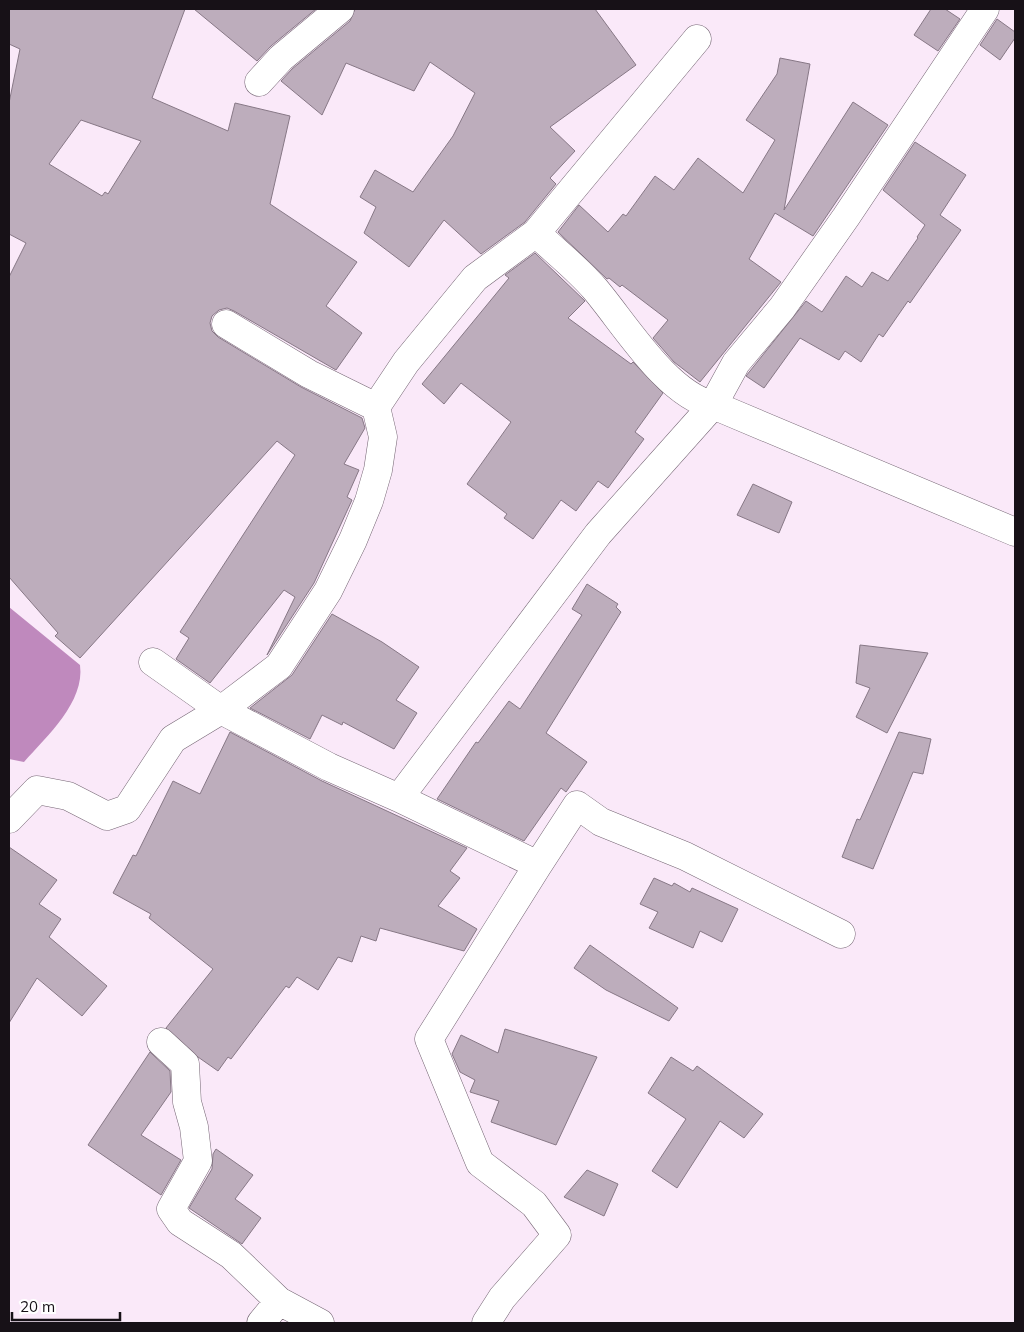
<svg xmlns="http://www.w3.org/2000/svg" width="1024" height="1332" font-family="Mulish,sans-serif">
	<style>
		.water { fill: #bf89bd }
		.building { fill: #bdadbc; stroke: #877886; fill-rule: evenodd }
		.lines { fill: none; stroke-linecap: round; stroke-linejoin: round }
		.minor-casing { stroke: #756674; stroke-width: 29 }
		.minor { stroke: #fff; stroke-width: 28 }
	</style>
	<rect width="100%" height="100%" fill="#fae9f9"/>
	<path class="water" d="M9,607L80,665C85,702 47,736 24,762L9,759Z"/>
	<path class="building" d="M9,9H185L152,98L228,131L235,103L290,116L270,204L357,262L326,306L362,333L336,370L234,311L227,308L219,310L212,316L210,323L212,331L218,337L301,387L362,418L365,428L344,464L359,470L347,497L352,500L314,583L267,655L295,597L284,590L210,683L176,659L189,638L180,632L295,455L277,441L80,658L55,636L58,633L9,577V277L26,243L9,234V103L20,49L9,44ZM81,120L141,141L108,194L105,192L102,196L49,164Z
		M194,9H316L271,46L257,61Z
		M355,9H595L636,65L550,127L575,151L550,178L556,184L525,222L481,254L444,220L409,267L364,233L376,207L360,197L375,170L413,192L453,136L475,93L430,62L414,91L346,63L322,115L281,81L292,69L350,21Z
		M931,9H945L960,19L938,51L914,35Z
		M997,19L1015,32V38L1000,60L980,45Z
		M780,58L810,64L784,210L853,102L888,125L813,236L775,213L749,259L781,282L700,382L674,362L653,338L668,320L622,285L620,287L609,278L607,279L558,232L579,205L608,232L623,214L626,216L655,176L674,190L698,158L743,193L775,140L746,120L777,74Z
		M915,142L966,175L940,215L961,230L910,303L908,301L883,337L879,334L861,362L845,351L839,360L800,338L764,388L746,376L806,301L822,312L846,276L862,287L872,272L888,281L918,238L917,237L925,225L883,190Z
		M535,253L585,301L568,318L631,364L633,362L663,393L635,432L644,439L608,488L598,481L576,511L561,500L533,539L504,518L507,514L467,484L511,422L461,383L444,404L422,384L509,278L505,275Z
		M753,484L792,502L779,533L737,515Z
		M587,584L618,604L616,607L621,612L546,733L587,762L566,792L561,788L524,841L437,799L476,742L478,743L509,701L520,709L582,615L572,609Z
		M332,614L382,642L419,667L396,700L417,713L394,749L343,722L342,725L322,715L310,739L250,708L292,675Z
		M860,645L928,653L887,733L856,717L870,688L856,683Z
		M230,732L322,781L467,848L450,871L460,878L438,906L477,929L464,951L380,928L376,941L361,936L352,962L338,957L318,990L297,977L289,988L286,986L231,1059L228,1057L218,1071L198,1057L166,1028L213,969L149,918L151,914L113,893L133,855L136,856L173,781L200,794Z
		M899,732L931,739L923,774L913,772L873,869L842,857L857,819L860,820Z
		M9,847L57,880L39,904L61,919L49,937L107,986L82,1016L37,978L9,1023Z
		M654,878L672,886L674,883L690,892L692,888L738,909L722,942L700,931L693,948L649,928L658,912L640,904Z
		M590,945L678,1008L669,1021L606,990L574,968Z
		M505,1029L597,1057L556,1145L491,1122L499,1101L470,1092L475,1080L460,1072L452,1054L461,1035L498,1053Z
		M150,1052L170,1071L171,1092L141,1135L181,1160L161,1195L88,1145Z
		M671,1057L693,1071L697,1066L763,1114L744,1138L720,1121L677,1188L652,1171L686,1119L648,1093Z
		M216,1149L253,1175L235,1199L261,1218L242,1244L189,1208L212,1169L213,1154Z
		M587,1170L618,1184L604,1216L564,1197Z"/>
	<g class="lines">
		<g class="minor-casing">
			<path id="minor" d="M259,82L281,58L340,9
				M536,233C555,251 578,269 595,289C624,323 667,395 713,405L736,363L782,308L846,217L985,9
				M226,324L309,374L376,407
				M153,662L221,710L279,666L328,591L353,540L369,501L378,470L383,437L376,407L406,362L475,278L536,233L697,39
				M399,798L538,865L577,805L601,822L685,856L841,934
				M9,819L37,790L68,796L107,816L127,809L173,739L221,710L329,767L399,798L598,534L713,405L1015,532
				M161,1042L185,1064L187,1102L194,1127L198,1161L171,1209L180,1222L231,1255L279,1301L320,1323
				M261,1323L279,1301
				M486,1323L502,1298L557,1235L534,1204L480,1163L429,1039L538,865"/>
		</g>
		<use href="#minor" class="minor"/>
	</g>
	<rect width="1024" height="1332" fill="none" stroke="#171117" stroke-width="20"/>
	<path d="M12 1312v8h108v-8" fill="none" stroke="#171117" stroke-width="2.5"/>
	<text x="20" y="1312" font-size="15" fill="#171117" stroke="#ffffff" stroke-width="4" paint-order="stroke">20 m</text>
</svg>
